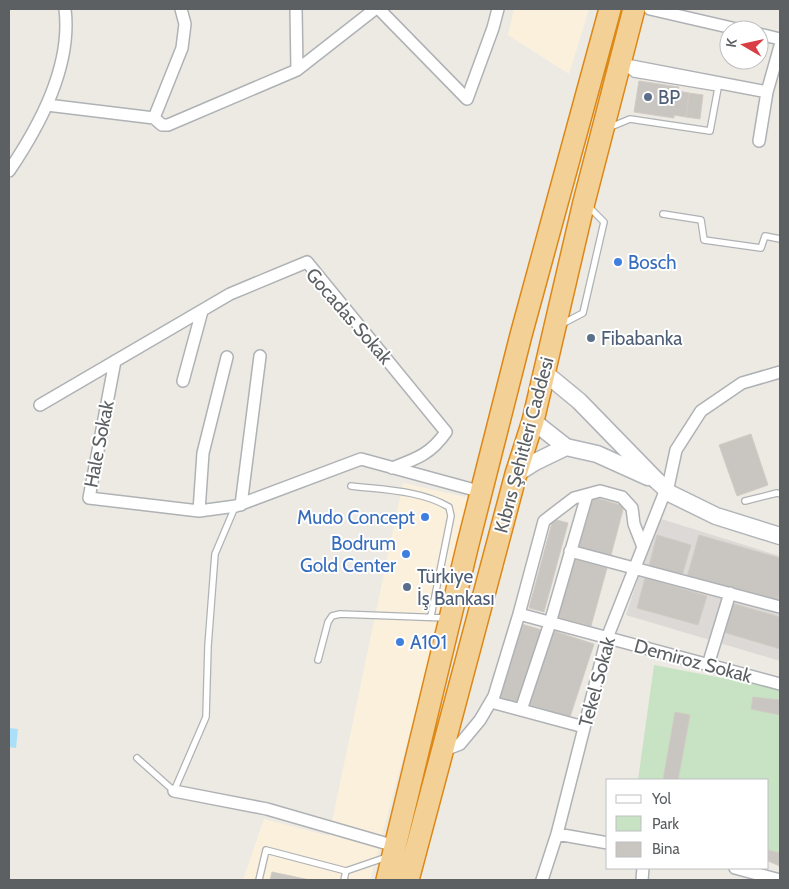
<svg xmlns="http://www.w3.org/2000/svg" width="789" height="889" font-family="Cabin,sans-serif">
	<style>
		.commercial { fill: #fbf0dc }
		.industrial { fill: #dcd9d6 }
		.green { fill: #c7e3c3 }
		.water { fill: #aadff7 }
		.building { fill: #c9c5c1; stroke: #d1cbc3 }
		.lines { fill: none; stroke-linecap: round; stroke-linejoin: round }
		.lane-casing { stroke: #afb2b5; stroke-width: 8 }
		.street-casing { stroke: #afb2b5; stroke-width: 14 }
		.secondary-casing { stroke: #b1b4b8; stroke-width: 19 }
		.highway-casing { stroke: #dd8715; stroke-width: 24 }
		.lane { stroke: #fff; stroke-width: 5.5 }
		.street { stroke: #fff; stroke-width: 11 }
		.secondary { stroke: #fff; stroke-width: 16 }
		.highway { stroke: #f3d095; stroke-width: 21 }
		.service-dot { fill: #5c6f8a; stroke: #fff; stroke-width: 2 }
		.shop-dot { fill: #3f7fe0; stroke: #fff; stroke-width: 2 }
		.labels { text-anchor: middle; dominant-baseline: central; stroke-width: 4; stroke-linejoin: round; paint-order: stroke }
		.service-label { font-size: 19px; fill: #4e5e75; stroke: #fff; text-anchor: start }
		.shop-label { font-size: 19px; fill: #366cbe; stroke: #fff; text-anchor: start }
		.street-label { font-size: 19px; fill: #5c6063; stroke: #fff }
	</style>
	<rect width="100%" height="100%" fill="#edeae4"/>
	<path class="commercial" d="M514,9H589L569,74L508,35Z
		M403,483L469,498L443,609L370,880H243L264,819L329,836Z"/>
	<path class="industrial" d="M658,518L780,556V661L626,615Z"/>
	<path class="green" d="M654,665L780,689V862L768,859V780H638Z"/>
	<path class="water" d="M9,728L18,729L16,748L9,747Z"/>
	<path class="building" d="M639,81L679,87L678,91L689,93L686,117L674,115V118L634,112Z
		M689,93L703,95L700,119L686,117Z
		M751,434L768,485L737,496L719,445Z
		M593,497L624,506L611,555L579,547Z
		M553,519L568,523L544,612L529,608Z
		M657,535L691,545L682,576L649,566Z
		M699,535L780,558V590L777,603L687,577Z
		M573,559L607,568L591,626L557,617Z
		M645,578L707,596L698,625L637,608Z
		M731,603L780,617V649L723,632Z
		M518,623L542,630L521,705L500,699L505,682L503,681Z
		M551,630L594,644L569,720L526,705Z
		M753,697L780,700V715L751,709Z
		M675,712L690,715L678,780H663Z
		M768,850L780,853V866L768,861Z
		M272,872L310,880H270Z"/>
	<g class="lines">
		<g class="lane-casing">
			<path id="lane" d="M608,128L630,119L710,131L718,88L634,74L626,68
				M663,214L701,220L704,240L761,248L765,236L780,239
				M562,324L583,313L604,222L589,207
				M351,486C383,490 420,490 449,507L451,516L431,616
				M745,501L777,493L780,494
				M318,660L328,622L332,616L340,614L446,618
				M137,758L174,791L206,717L208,646L215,554L235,507
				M259,880L266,850L346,871
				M344,880L346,871L387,857"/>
		</g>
		<g class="street-casing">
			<path id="street" d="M296,9L297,70
				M379,9L467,99L493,28L498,9
				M650,9L741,30
				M759,34L780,39
				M621,64L767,92
				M47,105L154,118L182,48L185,24L181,9
				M154,118L162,125H168L297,70L375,9
				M759,141L767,92L780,46
				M9,171C40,125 72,66 65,9
				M115,361L89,498L199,511L236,506L361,459L482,492
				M183,381L202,311
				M40,405L230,294L307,262L446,432C431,454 416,459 392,468
				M667,492L676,450L701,411L742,383L780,372
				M241,505L260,356
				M199,511L203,453L227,357
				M570,551L780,607
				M519,614L780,684
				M708,665L730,593
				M491,702L584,727
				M521,710L550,623L587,495
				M442,751L460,744L480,720L494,696L519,614L544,521L574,498L600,491L622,497L632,508L634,524L643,547
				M174,791L267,809L395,846
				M557,834L608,843
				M735,868L780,880
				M542,880L557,834L607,638L666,489
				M642,880L643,868"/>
		</g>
		<g class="secondary-casing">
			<path id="secondary" d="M545,373L579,401L657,481L666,489L667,492L716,516L780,536
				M533,421L566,447L597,454L648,477
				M516,474L535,462L566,447"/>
		</g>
		<g class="highway-casing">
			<path id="highway" d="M387,880L468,544L521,335L610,9
				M408,880L516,474L533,421L584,202L634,9"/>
		</g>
		<use href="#lane" class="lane"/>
		<use href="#street" class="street"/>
		<use href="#secondary" class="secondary"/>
		<use href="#highway" class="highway"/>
	</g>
	<g class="service-dot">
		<circle cx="648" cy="97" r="5"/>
		<circle cx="591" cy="338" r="5"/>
		<circle cx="407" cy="587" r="5"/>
	</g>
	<g class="shop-dot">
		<circle cx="618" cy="262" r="5"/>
		<circle cx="425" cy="517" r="5"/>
		<circle cx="406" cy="554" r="5"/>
		<circle cx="400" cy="642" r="5"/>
	</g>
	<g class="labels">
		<g class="service-label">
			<text x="658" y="97">BP</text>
			<text x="601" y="338">Fibabanka</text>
			<text x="417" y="576">Türkiye<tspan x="417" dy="22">İş Bankası</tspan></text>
		</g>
		<g class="shop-label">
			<text x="628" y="262">Bosch</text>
			<text x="415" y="517" text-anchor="end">Mudo Concept</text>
			<text x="396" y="543" text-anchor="end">Bodrum<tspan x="396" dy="22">Gold Center</tspan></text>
			<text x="410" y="642">A101</text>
		</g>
		<g class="street-label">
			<text transform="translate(349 316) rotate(49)">Gocadas Sokak</text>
			<text transform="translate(99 444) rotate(-79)">Hale Sokak</text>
			<text transform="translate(524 445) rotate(-75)">Kıbrıs Şehitleri Caddesi</text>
			<text transform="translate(693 661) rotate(15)">Demiroz Sokak</text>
			<text transform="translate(597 682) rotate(-75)">Tekel Sokak</text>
		</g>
	</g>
	<rect width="789" height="889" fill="none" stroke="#5c6063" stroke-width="20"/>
	<rect x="606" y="779" width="162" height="90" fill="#ffffff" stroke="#bebfc1"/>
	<rect x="616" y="795" width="25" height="8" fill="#ffffff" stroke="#bebfc1"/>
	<text x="652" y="804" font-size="15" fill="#5c6063">Yol</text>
	<rect x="616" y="816" width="25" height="15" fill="#c7e3c3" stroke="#bebfc1"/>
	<text x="652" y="829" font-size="15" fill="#5c6063">Park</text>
	<rect x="616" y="842" width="25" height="15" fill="#c9c5c1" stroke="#bebfc1"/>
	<text x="652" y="854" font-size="15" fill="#5c6063">Bina</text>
	<g transform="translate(744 45) rotate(279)"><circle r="24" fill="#ffffff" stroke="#bebfc1"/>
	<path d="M0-4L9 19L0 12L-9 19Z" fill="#d93e44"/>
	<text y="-8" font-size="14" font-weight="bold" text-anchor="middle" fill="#5c6063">K</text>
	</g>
</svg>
